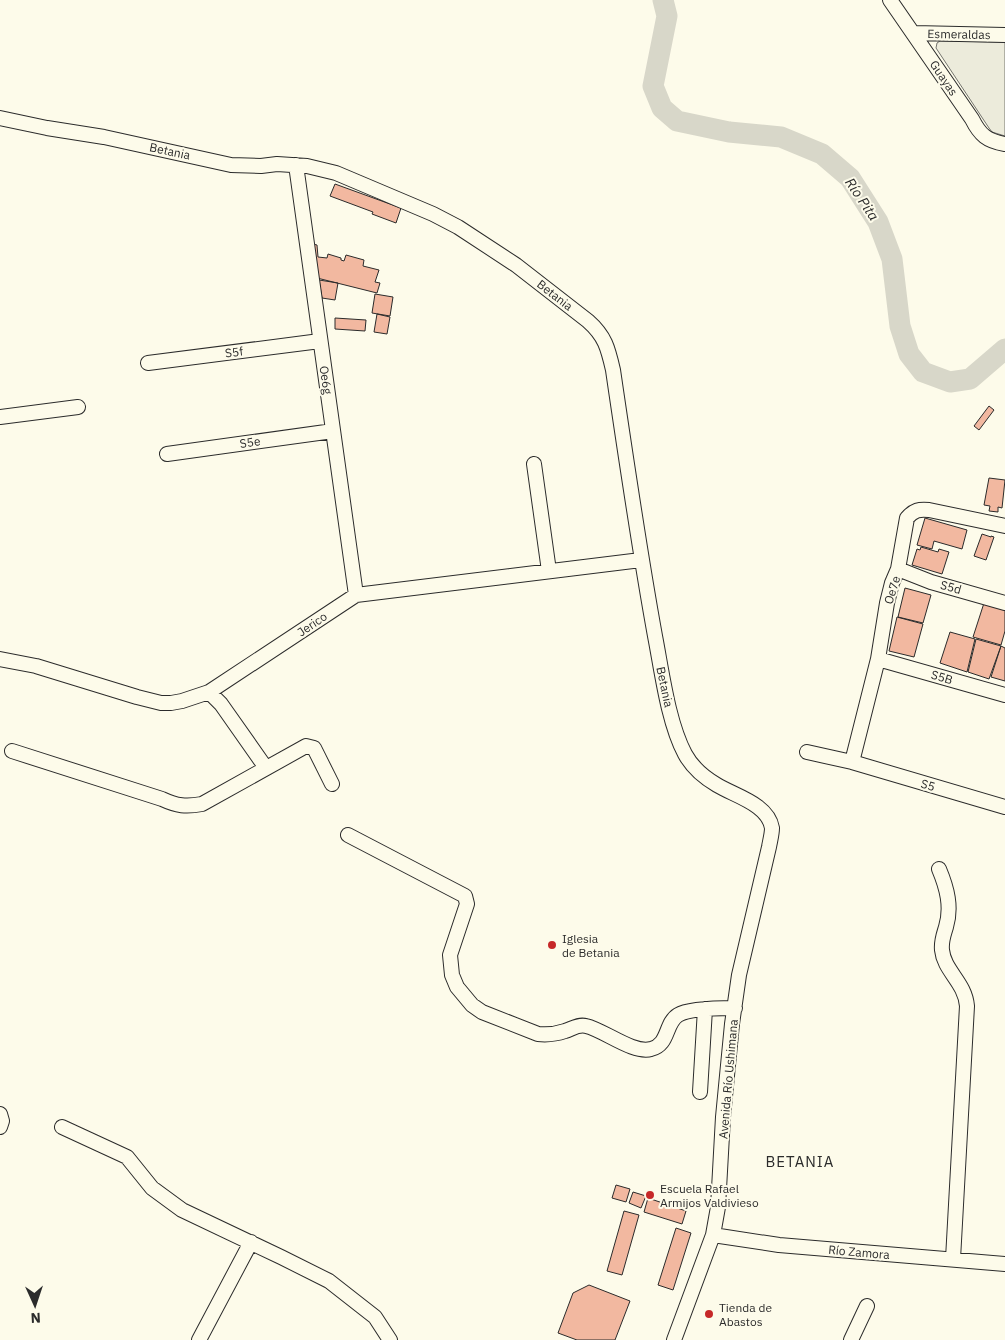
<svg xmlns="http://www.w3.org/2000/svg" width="1005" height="1340" viewBox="0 0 1005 1340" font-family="'IBM Plex Sans',sans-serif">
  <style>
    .green { fill: #ecebdb; stroke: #74746e }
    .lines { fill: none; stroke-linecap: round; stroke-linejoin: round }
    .river { stroke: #d8d7c9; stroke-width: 21 }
    .building { fill: #f2b8a0; stroke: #2b2b2b }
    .minor-casing { stroke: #2b2b2b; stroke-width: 16 }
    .minor { stroke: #fdfbea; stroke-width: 14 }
    .poi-dot { fill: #c62828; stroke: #fdfbea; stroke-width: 2 }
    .labels { text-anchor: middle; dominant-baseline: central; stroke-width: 4; stroke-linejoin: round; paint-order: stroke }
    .street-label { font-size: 12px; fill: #2b2b2b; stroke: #fdfbea }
    .poi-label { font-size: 12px; fill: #2b2b2b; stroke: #fdfbea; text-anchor: start }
    .water-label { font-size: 14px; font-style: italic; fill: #2b2b2b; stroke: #fdfbea }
    .quarter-label { font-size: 15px; letter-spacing: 1px; fill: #2b2b2b; stroke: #fdfbea }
  </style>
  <rect width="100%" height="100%" fill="#fdfbea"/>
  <!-- green -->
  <path class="green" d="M940,41L1005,42V136L992,132L989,128L936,48L937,43Z"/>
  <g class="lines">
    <!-- river -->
    <path class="river" d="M663,0L667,16L653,86L662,108L677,121L729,132L781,137L822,154L850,178L878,222L892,259L900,326L909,354L923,372L950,382L970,379L1005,349"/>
  </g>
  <!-- building -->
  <path class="building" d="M335,184L401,208L396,223L372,214L373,212L330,196Z
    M313,244L317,245L318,257L327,258L328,254L341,258V260L344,261L346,255L364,260L363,266L379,270L375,282L380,283L377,293L317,278Z
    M319,280L338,283L335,300L322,298Z
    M375,294L393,297L390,316L372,313Z
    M377,314L390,317L387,334L374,332Z
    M335,318L366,320L365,331L335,329Z
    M989,406L994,410L979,430L974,426Z
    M989,478L1005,480L1002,508L998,507V512L989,511L990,506L984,505Z
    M925,518L967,530L962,549L934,541L932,549L917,545Z
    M982,534L991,537V536L994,537L986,560L974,556Z
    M921,547L938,552L939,549L949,552L942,574L912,565L917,549L920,550Z
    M905,588L931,595L923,623L898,617Z
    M984,603L1005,609V631L1001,645L973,637Z
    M897,617L923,624L914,657L889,651Z
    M950,632L975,639L967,672L940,663Z
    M976,639L1001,646L989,679L968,672Z
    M1001,646L1005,648V681L991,677Z
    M616,1185L630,1189L626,1202L612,1198Z
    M633,1192L646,1196L641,1208L629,1203Z
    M648,1198L686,1211L682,1224L644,1212Z
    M624,1211L639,1215L622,1275L607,1271Z
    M676,1228L691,1233L673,1290L658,1285Z
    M589,1285L630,1301L615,1340H577L558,1333L573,1293Z"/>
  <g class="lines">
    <defs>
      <path id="minor" d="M890,0L972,119C980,135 987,141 1005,144
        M914,33L1005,35
        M0,118L47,128L104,137L231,165L261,166L277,164L307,166L336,173L433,214L458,227L516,265L588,321C605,336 608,348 613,370C626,459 639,548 655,636C662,672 668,722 685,754C692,767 705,778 717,785C735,796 768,804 772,828C772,834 770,841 769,847L739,975L732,1024L723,1117L718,1207L713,1235L674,1340
        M296,165L356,595
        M148,363L320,341
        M0,417L78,407
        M167,454L333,431
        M534,464L549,571
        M898,569L931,582L1005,603
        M0,659L36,666L137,697L161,703H171L182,701L209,692L356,595L641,560
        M878,659L1005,695
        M209,692L221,704L266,768
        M12,751L162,799C177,806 186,807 202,804L306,746L314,748L332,784
        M807,752L852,762L1005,807
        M852,762L878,659L887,603L892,583L898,569L907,518C914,510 919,509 929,510L1005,526
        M348,835L465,896L467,904L450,955L452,975L457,987L472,1005L482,1012L538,1034C547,1035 556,1034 565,1031C572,1029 578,1024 586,1026C604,1030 633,1054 651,1049C669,1045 665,1023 678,1015C689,1008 721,1008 735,1008
        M939,869C947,888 952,907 946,927C944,934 941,941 942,950C944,971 965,982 967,1006L953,1259
        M700,1092L705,1009
        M0,1114L2,1121L0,1127
        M62,1127L127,1157L152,1188L182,1210L281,1257L329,1281L375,1317L390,1340
        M713,1235L779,1245L1005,1264
        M199,1340L251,1242
        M851,1340L867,1306"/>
    </defs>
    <!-- minor casing -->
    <use href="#minor" class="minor-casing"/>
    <!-- minor -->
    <use href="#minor" class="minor"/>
  </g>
  <!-- markers -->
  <g class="poi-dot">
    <circle cx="552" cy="945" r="5"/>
    <circle cx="650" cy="1195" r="5"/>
    <circle cx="709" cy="1314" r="5"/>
  </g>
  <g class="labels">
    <!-- street labels -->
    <g class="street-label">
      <text transform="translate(959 34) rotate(1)">Esmeraldas</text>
      <text transform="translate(944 78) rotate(56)">Guayas</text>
      <text transform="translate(170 151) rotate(12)">Betania</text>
      <text transform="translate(555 295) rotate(38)">Betania</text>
      <text transform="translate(234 352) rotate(-7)">S5f</text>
      <text transform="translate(326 380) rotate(82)">Oe6g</text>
      <text transform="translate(250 442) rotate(-8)">S5e</text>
      <text transform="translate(951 587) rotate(16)">S5d</text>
      <text transform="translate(892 590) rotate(-73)">Oe7e</text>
      <text transform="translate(312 624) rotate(-34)">Jerico</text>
      <text transform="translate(942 677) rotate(16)">S5B</text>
      <text transform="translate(665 687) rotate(78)">Betania</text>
      <text transform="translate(928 785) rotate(16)">S5</text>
      <text transform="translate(728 1079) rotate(-85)">Avenida Río Ushimana</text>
      <text transform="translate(859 1252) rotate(5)">Río Zamora</text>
    </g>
    <!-- poi labels -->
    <g class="poi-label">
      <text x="562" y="938">Iglesia<tspan x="562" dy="14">de Betania</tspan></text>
      <text x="660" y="1188">Escuela Rafael<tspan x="660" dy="14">Armijos Valdivieso</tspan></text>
      <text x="719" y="1307">Tienda de<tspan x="719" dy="14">Abastos</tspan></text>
    </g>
    <!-- water labels -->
    <g class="water-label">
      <text transform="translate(862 199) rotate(56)">Río Pita</text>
    </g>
    <!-- quarter labels -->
    <g class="quarter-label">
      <text x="800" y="1161">BETANIA</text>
    </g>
  </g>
  <!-- north arrow -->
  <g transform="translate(35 1305) rotate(177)" stroke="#fdfbea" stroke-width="4" paint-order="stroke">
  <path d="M0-4L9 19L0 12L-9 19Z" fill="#2b2b2b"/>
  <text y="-8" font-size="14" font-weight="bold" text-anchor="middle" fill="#2b2b2b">N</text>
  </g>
</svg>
